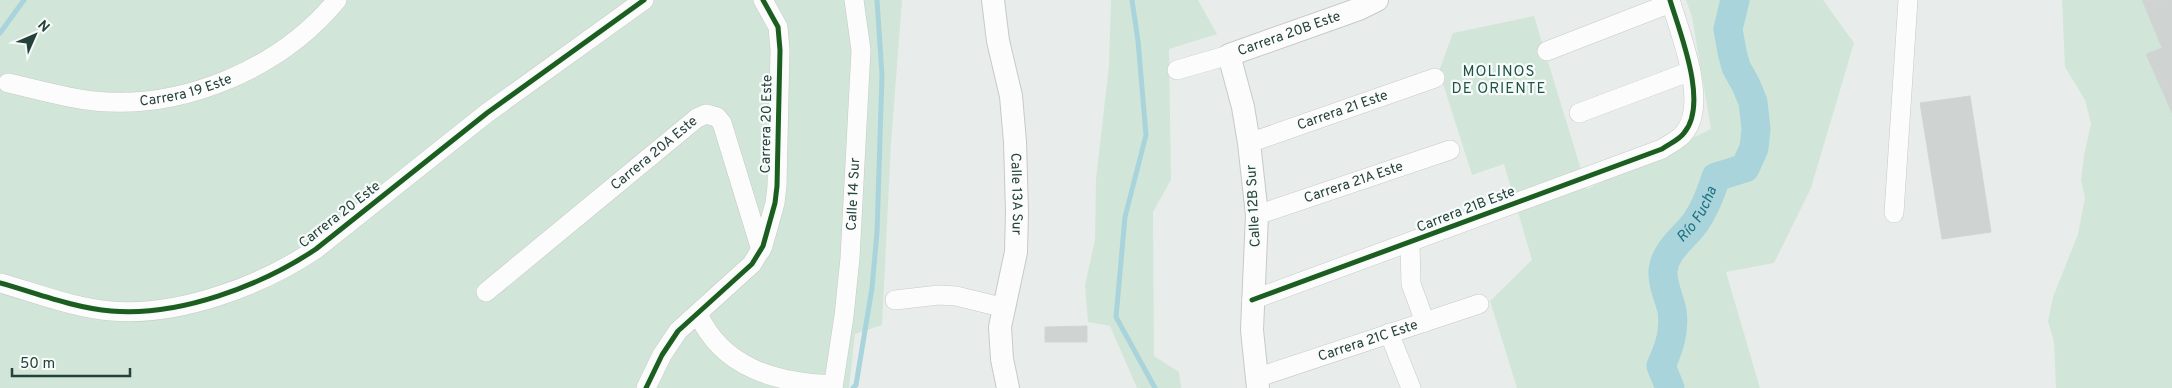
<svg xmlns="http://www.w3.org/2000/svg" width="2172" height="388" viewBox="0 0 2172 388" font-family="Overpass,sans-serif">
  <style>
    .green { fill: #d1e6d8 }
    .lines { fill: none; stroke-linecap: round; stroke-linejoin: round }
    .stream { stroke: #a9d4db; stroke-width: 5 }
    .river { stroke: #a9d4db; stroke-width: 29 }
    .building { fill: #cfd4d2; stroke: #d1d6d4 }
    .minor-casing { stroke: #c5cac8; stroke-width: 20 }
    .tertiary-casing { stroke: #c5cac8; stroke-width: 24 }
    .minor { stroke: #fcfcfc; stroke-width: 19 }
    .tertiary { stroke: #fcfcfc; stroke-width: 22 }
    .cycleway-casing { stroke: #f7fbf9; stroke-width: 8 }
    .cycleway { stroke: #1b5e20; stroke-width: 5 }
    .labels { text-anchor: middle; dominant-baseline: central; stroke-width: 4.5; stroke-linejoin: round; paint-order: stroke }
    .street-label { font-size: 14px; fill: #24423a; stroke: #f7fbf9 }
    .neighbourhood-label { font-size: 15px; letter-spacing: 1px; fill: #1f5548; stroke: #f7fbf9 }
    .water-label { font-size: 15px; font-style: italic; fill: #1c6f80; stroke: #f7fbf9 }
  </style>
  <rect width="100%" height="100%" fill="#e8edeb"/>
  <!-- green -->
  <path class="green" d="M0,0H902L891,144L882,325L855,334L849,388H0Z
    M1111,0H1198L1217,34L1169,49L1171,180L1153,212L1154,356L1179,372L1181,388H1137L1110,326L1088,322L1085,285L1095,240L1096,179L1109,65Z
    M1686,0H1823L1854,43L1811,188L1774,263L1726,272L1760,388H1517L1490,301L1532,260L1504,164L1472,175L1439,71L1453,33L1534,16L1587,189L1711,129L1692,17Z
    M2062,0H2172V388H2056L2054,342L2048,321L2053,297L2078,234L2085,198L2081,180L2084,155L2091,124L2085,100L2065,67Z"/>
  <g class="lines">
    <!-- stream -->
    <path class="stream" d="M1132,0L1138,41L1146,135L1125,217L1116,317L1155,388
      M0,33L24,0
      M853,388L856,385L872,288L877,232L882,75L877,0"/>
    <!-- river -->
    <path class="river" id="s1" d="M1670,388L1661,366C1669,348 1675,331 1672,311C1669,297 1662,284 1663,270C1666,249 1684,238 1695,223C1705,209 1711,193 1716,177L1745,168L1754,148L1756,129L1753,102L1746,85L1736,67L1732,52L1728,29L1735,0"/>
  </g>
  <!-- building -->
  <path class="building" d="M2142,0H2172V113L2146,54L2162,48Z
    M1970,96L1991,232L1942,239L1920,103Z
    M1087,326V342H1045V327Z"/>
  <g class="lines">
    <defs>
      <g id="minor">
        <path d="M1547,51L1671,3"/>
        <path d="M1177,70L1229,55"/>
        <path id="s2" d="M8,83C36,89 65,98 94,101C183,110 280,69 337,0"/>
        <path d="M1579,113L1691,71"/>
        <path id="s3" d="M1249,143L1435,78"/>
        <path d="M1894,213L1908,0"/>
        <path id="s4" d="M1257,215L1450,150"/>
        <path d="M1410,243L1411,284L1425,322"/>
        <path d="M0,283C36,293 74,308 111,311C178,317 261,286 316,249L487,113L644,0"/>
        <path id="s5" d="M486,292L697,118L706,114L717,117L722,123L761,250"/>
        <path d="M895,300L939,295L956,296L1005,308"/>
        <path d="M1252,300L1662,149C1669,144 1679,140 1684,133C1709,104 1680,33 1670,0"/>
        <path d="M698,314C723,369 778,383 833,385"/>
        <path d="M1389,333L1411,388"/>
        <path id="s6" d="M1256,378L1479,304"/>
        <path d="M646,388L662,355L678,331L752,264L763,246L775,203L777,186L780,50L778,27L763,0"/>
        <path id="s7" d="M833,388L844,316L850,258L861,50L854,0"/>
      </g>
      <g id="tertiary">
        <path id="s8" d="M993,0L998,41L1011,96L1015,142L1017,212L1016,252L1000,327L1002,359L1008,388"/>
        <path id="s9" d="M1258,388L1252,330L1257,215L1249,143L1243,107L1229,55L1359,9L1377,0"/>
      </g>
    </defs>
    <!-- minor casing -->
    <use href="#minor" class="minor-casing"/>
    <!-- tertiary casing -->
    <use href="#tertiary" class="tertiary-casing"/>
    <!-- minor -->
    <use href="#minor" class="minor"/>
    <!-- tertiary -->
    <use href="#tertiary" class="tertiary"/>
    <defs>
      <path id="cycleway" d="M0,283C36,293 74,308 111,311C178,317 261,286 316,249L487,113L644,0
        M1252,300L1662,149C1669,144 1679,140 1684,133C1709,104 1680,33 1670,0
        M646,388L662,355L678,331L752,264L763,246L775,203L777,186L780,50L778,27L763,0"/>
    </defs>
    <!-- cycleway casing -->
    <use href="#cycleway" class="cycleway-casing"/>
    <!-- cycleway -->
    <use href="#cycleway" class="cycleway"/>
  </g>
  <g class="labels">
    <!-- street labels -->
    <g class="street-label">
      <text stroke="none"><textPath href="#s9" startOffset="400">Carrera 20B Este</textPath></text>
      <text stroke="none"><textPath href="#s2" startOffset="181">Carrera 19 Este</textPath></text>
      <text stroke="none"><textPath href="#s3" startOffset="99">Carrera 21 Este</textPath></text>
      <text transform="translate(767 124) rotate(-89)">Carrera 20 Este</text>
      <text stroke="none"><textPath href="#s5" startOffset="218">Carrera 20A Este</textPath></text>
      <text stroke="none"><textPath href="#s4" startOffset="102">Carrera 21A Este</textPath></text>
      <text stroke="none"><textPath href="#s7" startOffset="195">Calle 14 Sur</textPath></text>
      <text stroke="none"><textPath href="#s8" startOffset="196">Calle 13A Sur</textPath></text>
      <text transform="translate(1254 206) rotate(-93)">Calle 12B Sur</text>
      <text transform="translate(1466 210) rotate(-21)">Carrera 21B Este</text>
      <text transform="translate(340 215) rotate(-38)">Carrera 20 Este</text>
      <text stroke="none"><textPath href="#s6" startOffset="118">Carrera 21C Este</textPath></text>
    </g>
    <!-- neighbourhood labels -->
    <g class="neighbourhood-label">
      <text x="1499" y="72">MOLINOS<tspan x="1499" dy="17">DE ORIENTE</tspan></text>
    </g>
    <!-- water labels -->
    <g class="water-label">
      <text stroke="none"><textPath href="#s1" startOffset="189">Río Fucha</textPath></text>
    </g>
  </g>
  <!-- north arrow -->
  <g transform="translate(35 35) rotate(45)" stroke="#f7fbf9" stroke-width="4" paint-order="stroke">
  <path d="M0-4L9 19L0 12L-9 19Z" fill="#24423a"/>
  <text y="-8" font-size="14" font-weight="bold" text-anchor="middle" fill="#24423a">N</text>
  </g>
  <!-- scale -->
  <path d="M12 368v8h118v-8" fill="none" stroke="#24423a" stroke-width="2.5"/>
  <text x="20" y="368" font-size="15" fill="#24423a" stroke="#f7fbf9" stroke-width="4" paint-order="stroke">50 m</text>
</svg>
